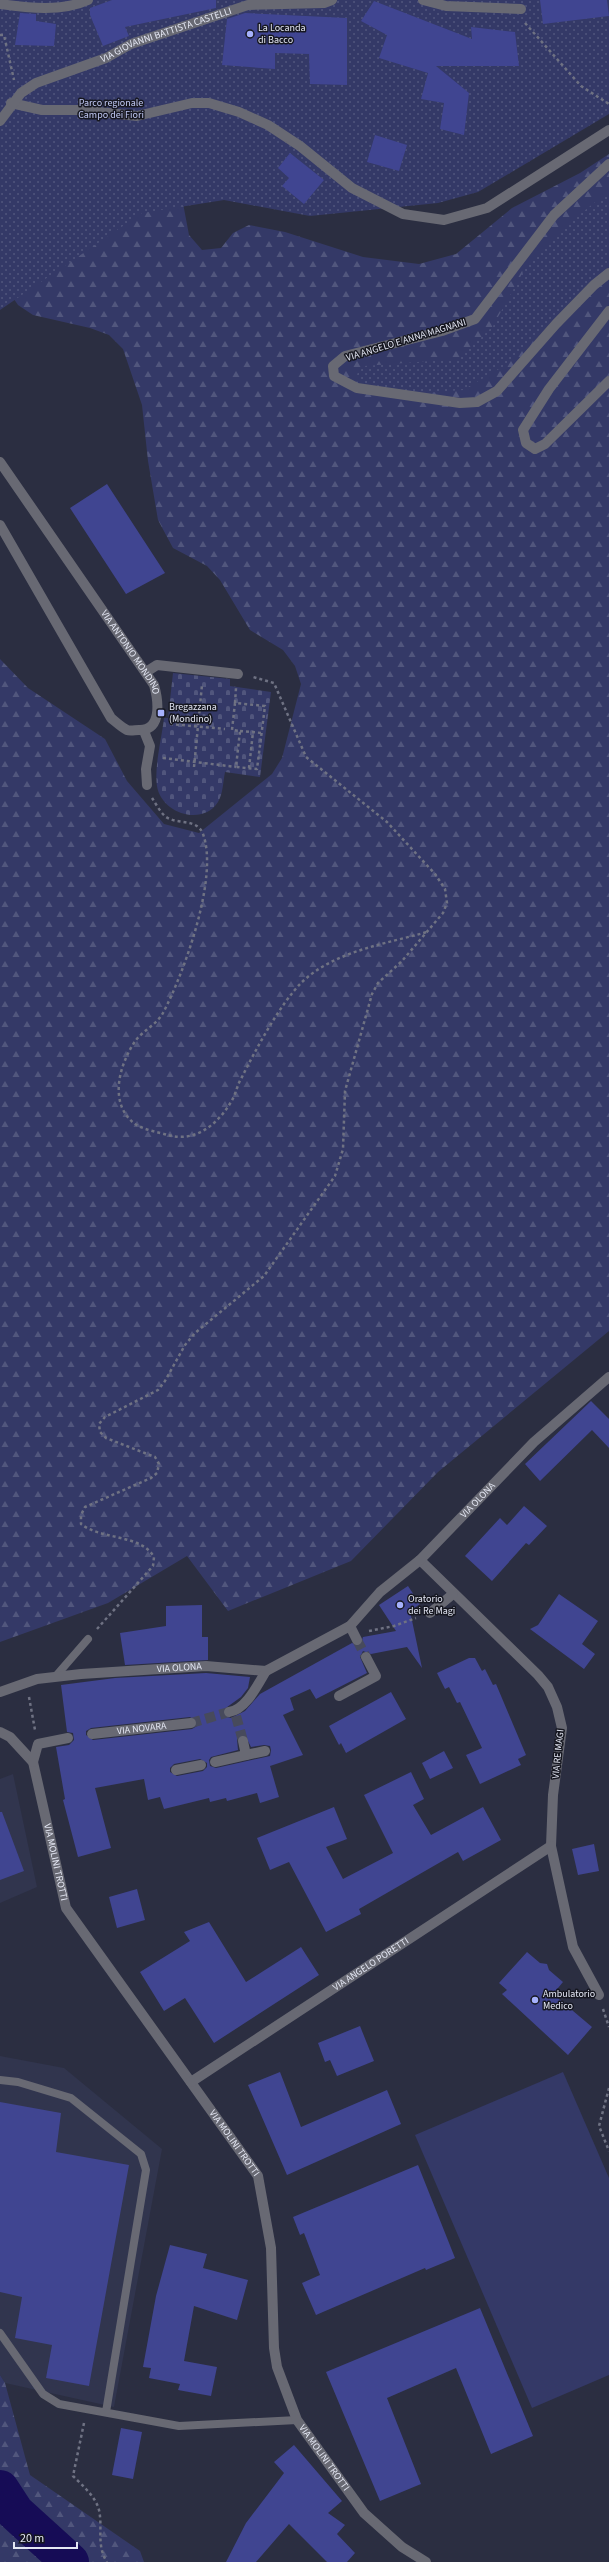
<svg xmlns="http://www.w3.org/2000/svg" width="609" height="2562" viewBox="0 0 609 2562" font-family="'Source Sans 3',sans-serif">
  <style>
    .built { fill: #31354e }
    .grass { fill: #343967 }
    .forest { fill: url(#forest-firs) }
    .cemetery { fill: url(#cemetery-stones) }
    .park { fill: url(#park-dots) }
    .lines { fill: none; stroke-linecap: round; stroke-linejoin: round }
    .river { stroke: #160c56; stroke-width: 38 }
    .building { fill: #404591; fill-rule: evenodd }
    .street-tunnel { stroke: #474a5c; stroke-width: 10; stroke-dasharray: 10 5; stroke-linecap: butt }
    .path { stroke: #6f7283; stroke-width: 2.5; stroke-dasharray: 3 3; stroke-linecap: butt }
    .lane { stroke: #686973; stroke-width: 8 }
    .street { stroke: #686973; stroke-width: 10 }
    .poi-dot { fill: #a6b1fc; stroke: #161720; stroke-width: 1.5 }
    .labels { text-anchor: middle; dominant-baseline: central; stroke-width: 3; stroke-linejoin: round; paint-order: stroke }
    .poi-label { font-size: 10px; fill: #e4e7f4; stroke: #161720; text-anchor: start }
    .street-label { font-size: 10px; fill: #e4e7f4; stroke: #161720 }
    .park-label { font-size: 10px; fill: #c1c9f4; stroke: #161720 }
  </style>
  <defs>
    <pattern id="forest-firs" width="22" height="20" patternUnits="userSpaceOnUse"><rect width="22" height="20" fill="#343967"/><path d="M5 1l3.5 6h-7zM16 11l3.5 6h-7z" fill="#51567d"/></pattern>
    <pattern id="cemetery-stones" width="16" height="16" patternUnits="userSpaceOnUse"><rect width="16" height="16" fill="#343967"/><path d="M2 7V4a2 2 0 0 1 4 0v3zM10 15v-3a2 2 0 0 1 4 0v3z" fill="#51567d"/></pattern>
    <pattern id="park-dots" width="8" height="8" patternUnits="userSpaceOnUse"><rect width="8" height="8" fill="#343967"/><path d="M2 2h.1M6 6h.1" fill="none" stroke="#51567d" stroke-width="1.8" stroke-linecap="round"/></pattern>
  </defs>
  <rect width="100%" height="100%" fill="#2b2e41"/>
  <!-- built -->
  <path class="built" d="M13,1774L37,1887L0,1903V1779Z
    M0,2056L64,2068L162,2149L114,2407L5,2383L0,2375Z"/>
  <!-- grass -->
  <path class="grass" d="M563,2072L609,2178V2375L532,2408L415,2135Z"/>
  <!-- forest -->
  <path class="forest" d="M609,154V1331L438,1472L351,1561L228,1611L187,1556L108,1603L0,1642V659L28,688L105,739L127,781L164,824L199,833L272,774L282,758L301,684L295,666L283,650L250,630L220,580L207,566L173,548L158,520L148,461L142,405L123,349L109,335L90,328L33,315L18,305L7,289L13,232L182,198L189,235L202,250L221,248L233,233L249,225L285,232L363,257L419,264L456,254L512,208L580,173Z
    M0,2375L5,2383L30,2475L140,2551L144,2562H0Z"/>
  <!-- cemetery -->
  <path class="cemetery" d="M173,673L230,679V686L271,692L260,777L225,772C223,782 223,794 218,802C202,827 161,813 157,786C154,767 162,737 164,718H168Z"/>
  <!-- park -->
  <path class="park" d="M0,0H609V114L478,192L438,203L310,216L224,200L142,213L0,310Z
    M609,191V262L506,365L463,390L426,393L369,388L360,383L357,374L364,366L458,359L493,326L529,261L559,231Z"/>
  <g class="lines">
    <!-- river -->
    <path class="river" d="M0,2489L15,2512L70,2562"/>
  </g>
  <!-- building -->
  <path class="building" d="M112,0H216V8L125,27L129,36L103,46L90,15V8Z
    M540,0H607L609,16L543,24Z
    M374,1L472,39L471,27L515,32L519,66H436L469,93L464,135L440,129L444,103L421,99L428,73L379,58L387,35L361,21Z
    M20,13L36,14V21L56,24L54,46L15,45Z
    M245,13L347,18V85L310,84L309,54L275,53V69L222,65L227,19Z
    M375,135L407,145L399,171L367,162Z
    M290,153L324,180L304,204L282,186L289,178L278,168Z
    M107,484L165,573L126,594L70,508Z
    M591,1401L609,1419V1448L592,1430L540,1481L525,1464Z
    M524,1506L547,1526L529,1545L526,1543L492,1581L465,1556L500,1518L507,1525Z
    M408,1586L420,1604L410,1611L422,1668L407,1647L371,1654L363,1651L360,1657L367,1673L316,1699L310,1689L290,1698L294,1710L283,1715L303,1755L270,1766L279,1797L260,1803L257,1793L227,1801L226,1798L210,1802L209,1798L164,1809L160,1797L148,1800L144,1779L95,1788L111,1848L78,1857L63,1800L65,1799L56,1747L69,1745L74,1740L73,1733L67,1732L61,1685L115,1678L206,1673L250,1677L248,1688L241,1697L223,1710L224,1716L231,1718L245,1711L260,1694L352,1643L360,1646L363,1637L396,1631L379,1605ZM190,1717L197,1722V1726L192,1729L93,1740L86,1735V1731L91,1728ZM245,1735L251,1747L264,1745L270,1746L271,1750L270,1756L216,1768L210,1766L209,1760L211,1757L238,1750L237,1739L241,1735ZM200,1759L207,1763V1767L203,1771L177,1776L170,1772V1768L174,1764Z
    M559,1594L598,1621L582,1644L595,1654L584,1669L530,1629L538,1625Z
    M202,1605V1637H208V1660L125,1665L120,1633L166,1626V1606Z
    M469,1658H475L482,1671L485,1669L493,1685L496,1684L526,1755L518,1759L521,1765L480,1784L466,1755L482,1748L460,1702L457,1703L449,1687L445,1689L437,1673Z
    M391,1692L406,1719L346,1753L341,1743L339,1745L329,1726Z
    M444,1751L453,1768L430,1779L422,1763Z
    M411,1772L424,1799L413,1805L431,1835L483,1807L501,1840L463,1861L458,1852L359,1909L361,1914L326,1932L289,1862L270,1870L257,1838L334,1807L347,1839L326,1847L343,1879L393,1853L364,1795Z
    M0,1812H2L24,1871L0,1880Z
    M594,1844L599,1871L578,1875L572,1849Z
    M137,1889L145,1920L117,1928L109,1897Z
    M209,1922L246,1982L301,1947L319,1975L214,2043L185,1998L164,2011L140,1972L190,1941L184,1932Z
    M527,1952L540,1963L547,1964L549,1970L563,1982L553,1994L592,2027L568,2055L502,1994L507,1990L499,1983Z
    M360,2026L374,2061L337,2076L330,2060L325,2062L318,2043Z
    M280,2072L301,2127L387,2090L401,2124L287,2175L248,2085Z
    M0,2102L61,2113L56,2152L129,2165L89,2386L46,2378L52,2345L15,2338L22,2297L0,2292Z
    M418,2165L455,2258L426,2270L425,2268L316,2315L302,2283L320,2275L304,2233L300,2235L293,2217Z
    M170,2245L207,2254L203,2268L248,2280L237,2320L194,2306L184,2361L217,2367L211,2396L178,2390L180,2384L149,2378L151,2368L143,2367L156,2296Z
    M480,2308L533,2436L491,2454L456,2368L387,2398L421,2484L380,2501L326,2372Z
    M121,2428L142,2432L133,2479L112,2475Z
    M294,2445L342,2501L328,2513L345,2525L337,2534L355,2553L347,2562H327L289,2524L256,2562H226L246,2523L284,2473L274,2462Z"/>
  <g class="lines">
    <!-- street-tunnel -->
    <path class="street-tunnel" d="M357,1640L366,1657
      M236,1716L243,1741
      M191,1723L229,1712"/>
    <!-- path -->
    <path class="path" d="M525,23L581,86L609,104
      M0,35H4L14,80
      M235,703L232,730L240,731L236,767L257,769L265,706L235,703L236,688
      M170,724L225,729
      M240,731L262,733
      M163,758L236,767
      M194,767L202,685
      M249,768L253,732
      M152,798C156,804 160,812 166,817C178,825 197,818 203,834C219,877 184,973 163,1013C157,1024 144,1030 136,1040C119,1064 108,1104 135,1124C144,1130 158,1132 168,1135C195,1143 218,1124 231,1102C236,1094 237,1085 242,1077C256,1049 280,1004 302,982C335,951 385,944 427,932
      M97,1629L153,1566L154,1557C141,1534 101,1540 81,1524V1515L85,1507L151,1478L157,1473L159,1464L155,1457L106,1438L100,1432L99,1424L105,1417L158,1390L165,1381L185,1345L195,1333L264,1276L335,1176L343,1149L345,1091L372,994L378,983L402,961L443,913L447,903L445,889L435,874L387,822L306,757L274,683L253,677
      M369,1631L394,1626L416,1618
      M29,1697L35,1730
      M603,2009L609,2027
      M609,2088L599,2126L609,2151
      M84,2423L73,2476C82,2485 96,2497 99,2510C103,2528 96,2545 107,2562"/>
    <!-- lane -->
    <path class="lane" d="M55,1677L88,1639
      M0,2080L18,2082L71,2098L141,2154L146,2170L106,2412
      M0,2333L43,2394L59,2404L179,2426L297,2420"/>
    <!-- street -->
    <g class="street">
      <path d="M423,0L446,6L521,9"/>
      <path d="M0,4C28,8 62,12 88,0"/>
      <path d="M11,103L42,110H80L137,116L192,103H209L239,112L268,125L300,146L352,188L403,214L444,220L487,208L609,130"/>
      <path id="s1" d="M0,121L21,93L36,83L106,58L131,44L248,5L324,3L332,0"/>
      <path d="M609,164L554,215L475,319L442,331L345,356L333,366L334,376L357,388L460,403L477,402L497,391L556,324L594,285L609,273"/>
      <path d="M609,311L549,389L523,430L526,443L535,449L545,444L609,381"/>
      <path id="s2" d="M0,462L154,685C158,699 163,731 139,730C135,730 130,731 127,730C121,727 116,722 111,718L0,525"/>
      <path d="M146,672L157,665L238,674"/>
      <path d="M144,731L150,746L146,769L147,785"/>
      <path d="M420,1560L538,1675L548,1687L557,1707L562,1728L553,1795L551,1846L573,1947L599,1995"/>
      <path d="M430,1613L453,1594"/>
      <path d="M350,1626L357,1640"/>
      <path id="s3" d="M0,1692L37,1679L81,1674L206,1666L266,1671L350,1626L380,1592L420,1560L534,1442L609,1377"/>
      <path d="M339,1696L376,1676L366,1657"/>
      <path d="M229,1712C246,1710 258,1684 266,1671"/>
      <path id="s4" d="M0,1732L10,1737L33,1762L66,1908L258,2176L271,2248L274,2348L277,2367L297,2420L364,2513L402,2547L426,2562"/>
      <path id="s5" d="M92,1734L191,1723"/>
      <path d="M246,1755L265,1751"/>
      <path d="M33,1762L38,1744L68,1738"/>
      <path d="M215,1762L246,1755L243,1741"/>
      <path d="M176,1770L201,1765"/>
      <path id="s6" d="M191,2082L551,1846"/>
    </g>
  </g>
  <!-- markers -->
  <g class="poi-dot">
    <circle cx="250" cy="34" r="4"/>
    <rect x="157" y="709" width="8" height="8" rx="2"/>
    <circle cx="400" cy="1605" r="4"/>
    <circle cx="535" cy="2000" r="4"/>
  </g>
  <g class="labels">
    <!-- poi labels -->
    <g class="poi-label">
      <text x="258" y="28">La Locanda<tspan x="258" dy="12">di Bacco</tspan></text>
      <text x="169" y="707">Bregazzana<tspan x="169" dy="12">(Mondino)</tspan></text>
      <text x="408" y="1599">Oratorio<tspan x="408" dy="12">dei Re Magi</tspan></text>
      <text x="543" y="1994">Ambulatorio<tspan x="543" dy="12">Medico</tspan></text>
    </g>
    <!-- street labels -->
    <g class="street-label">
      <text stroke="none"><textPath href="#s1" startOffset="192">VIA GIOVANNI BATTISTA CASTELLI</textPath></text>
      <text transform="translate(406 340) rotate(-17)">VIA ANGELO E ANNA MAGNANI</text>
      <text stroke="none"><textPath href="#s2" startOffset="231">VIA ANTONIO MONDINO</textPath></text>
      <text stroke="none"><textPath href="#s3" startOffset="544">VIA OLONA</textPath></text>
      <text stroke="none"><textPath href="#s3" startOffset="182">VIA OLONA</textPath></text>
      <text stroke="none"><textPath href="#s5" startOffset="50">VIA NOVARA</textPath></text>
      <text transform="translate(558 1754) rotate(-84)">VIA RE MAGI</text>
      <text stroke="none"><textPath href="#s4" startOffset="148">VIA MOLINI TROTTI</textPath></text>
      <text stroke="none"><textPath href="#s6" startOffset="215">VIA ANGELO PORETTI</textPath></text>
      <text stroke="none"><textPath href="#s4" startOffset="484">VIA MOLINI TROTTI</textPath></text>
      <text stroke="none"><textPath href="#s4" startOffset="820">VIA MOLINI TROTTI</textPath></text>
    </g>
    <!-- park labels -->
    <g class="park-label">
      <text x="111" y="103">Parco regionale<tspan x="111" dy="12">Campo dei Fiori</tspan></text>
    </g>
  </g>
  <!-- scale -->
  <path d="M14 2542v6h63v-6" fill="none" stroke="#e4e7f4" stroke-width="2"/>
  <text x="20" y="2542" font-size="12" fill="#e4e7f4" stroke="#161720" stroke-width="3" paint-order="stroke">20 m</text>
</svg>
